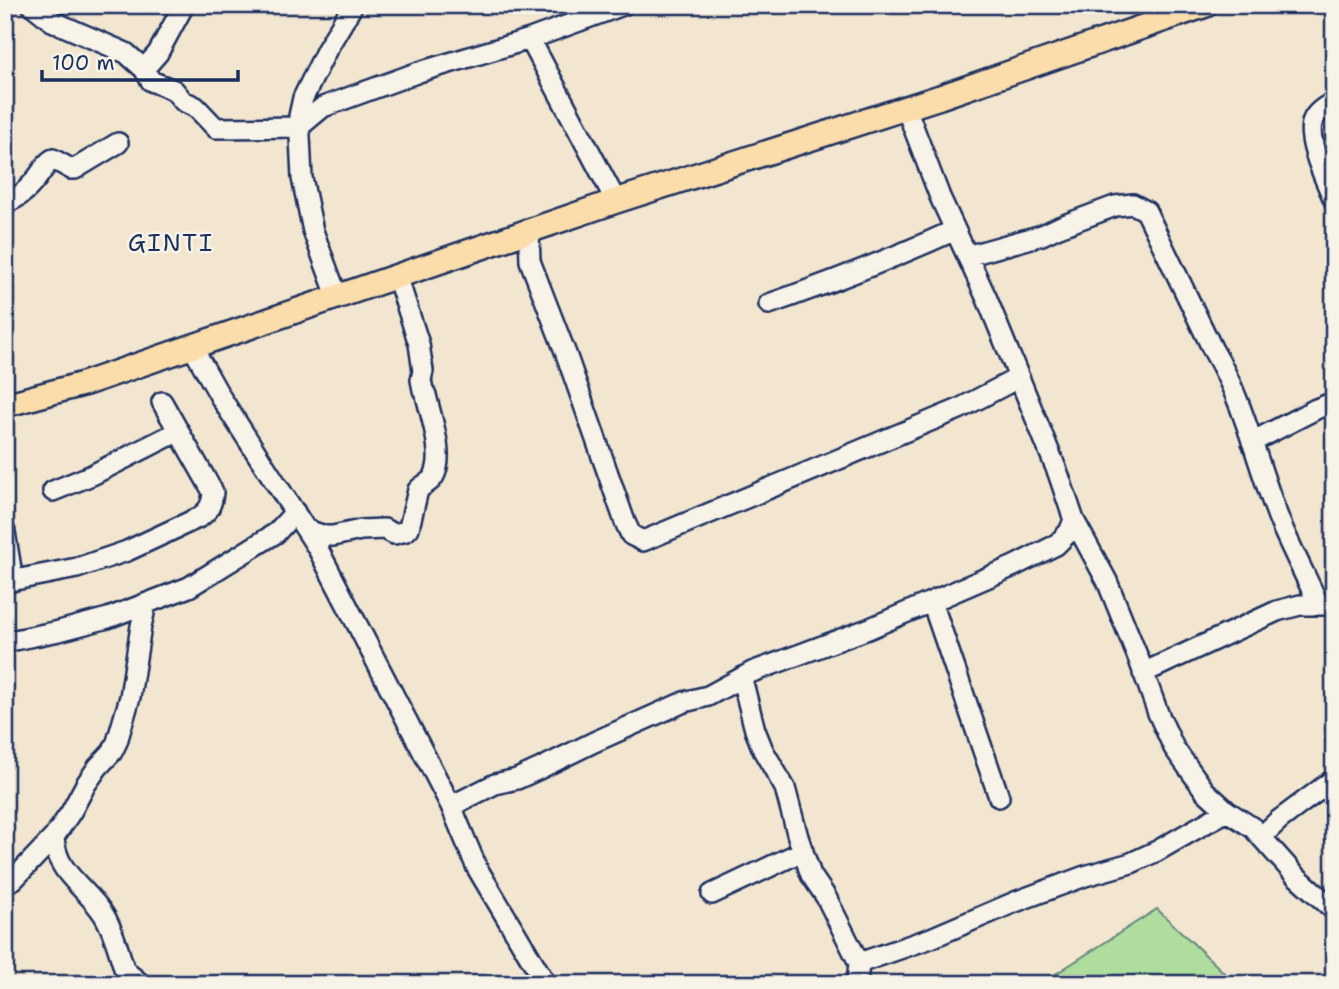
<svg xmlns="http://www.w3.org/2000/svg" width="1339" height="989" viewBox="0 0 1339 989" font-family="'Shantell Sans',sans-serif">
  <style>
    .green { fill: #aedd9d; stroke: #64867e; stroke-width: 2 }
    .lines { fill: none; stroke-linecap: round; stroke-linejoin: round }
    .minor-casing { stroke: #1b2f5e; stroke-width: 24 }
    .major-casing { stroke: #1b2f5e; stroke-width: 28 }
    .minor { stroke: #f7f3e8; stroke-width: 19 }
    .major { stroke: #fbddab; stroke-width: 23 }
    .labels { text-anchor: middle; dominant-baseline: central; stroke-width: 5; stroke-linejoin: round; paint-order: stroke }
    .quarter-label { font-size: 24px; letter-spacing: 2px; fill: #1b2f5e; stroke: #f7f3e8 }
  </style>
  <rect width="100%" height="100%" fill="#f2e6d1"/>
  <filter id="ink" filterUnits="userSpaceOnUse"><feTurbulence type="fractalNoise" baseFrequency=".0143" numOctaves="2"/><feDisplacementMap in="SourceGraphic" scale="14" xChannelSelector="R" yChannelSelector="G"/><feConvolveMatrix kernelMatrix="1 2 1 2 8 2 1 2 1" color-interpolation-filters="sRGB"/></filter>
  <g filter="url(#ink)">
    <!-- green -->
    <path class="green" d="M1157,909L1236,984H1040Z"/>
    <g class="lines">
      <defs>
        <path id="minor" d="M32,5L52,21L126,53L144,69L151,81L174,90L183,101L196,107L216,128L299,127L323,107L419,72L530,39L623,5
          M530,39L616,201
          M144,69L158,53L184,5
          M1334,102C1326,106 1316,112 1313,120C1305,139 1326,181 1334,200
          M906,108L940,197L987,299L1058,473L1074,520L1107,581L1139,660L1158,713L1174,748L1205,791L1227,811L1253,828L1295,875L1334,910
          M5,197L12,200C23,195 35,182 42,171C46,166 47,162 53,159L71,169H75L118,143
          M529,232L530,261L566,354L625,522L631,535L643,541L959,409L1018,378
          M967,256L1042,235L1059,227L1115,206L1133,204L1146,211L1213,350C1245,403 1257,465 1280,522C1292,550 1306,577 1319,605
          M337,296L313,231L302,178L299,116L303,98L327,49L353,5
          M769,304C832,282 894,258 955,230
          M193,348L221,398L317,547L451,806L477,868L546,984
          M1252,442L1316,409L1334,402
          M53,491L92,475L179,431
          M307,530L325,536H333L361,530L384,529L394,534L406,531L409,528L418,490C423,484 431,483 434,476C445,456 431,417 426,395L423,390L421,380L423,371L419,344L397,276
          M5,532L13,581
          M5,582L77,568L127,551L200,517C209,510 212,505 213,492L162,402
          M932,602L999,797
          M5,642L59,631L108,618L189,587L276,533L295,512
          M1143,673L1277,611L1300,605H1330L1334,604
          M742,679L755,730L763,750L785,788L798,837L811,875L826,897L859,963L857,984
          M451,806L495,784L517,779L539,769L594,742L684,702L708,696L752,672L868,629L1014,566L1056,545L1069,532L1074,520
          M54,837C56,875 86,886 104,915C114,931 118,950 124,968L129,974L141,984
          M1261,837L1279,820L1334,779
          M5,883L14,879L54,837L71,812L86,784L98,767L112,752L117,742L130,697L141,626L146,605
          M712,894L803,851
          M859,963L931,938L1015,902L1085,876L1131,863L1157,851L1227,811"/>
        <path id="major" d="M5,405L83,384L616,201L940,97L1206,5"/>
      </defs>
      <!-- minor casing -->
      <use href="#minor" class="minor-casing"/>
      <!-- major casing -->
      <use href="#major" class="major-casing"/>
      <!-- minor -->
      <use href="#minor" class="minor"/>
      <!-- major -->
      <use href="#major" class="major"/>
    </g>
  </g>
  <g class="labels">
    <!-- quarter labels -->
    <g class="quarter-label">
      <text x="171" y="243">GINTI</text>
    </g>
  </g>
  <!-- margin -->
  <rect width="1339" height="989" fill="none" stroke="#f7f3e8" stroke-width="28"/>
  <rect x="14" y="14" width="1311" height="961" fill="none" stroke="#1b2f5e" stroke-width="2.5" filter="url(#ink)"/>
  <!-- scale -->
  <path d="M42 70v10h196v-10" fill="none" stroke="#1b2f5e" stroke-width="3.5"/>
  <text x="52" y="70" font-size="21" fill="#1b2f5e" stroke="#f7f3e8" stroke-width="5" paint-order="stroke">100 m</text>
</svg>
